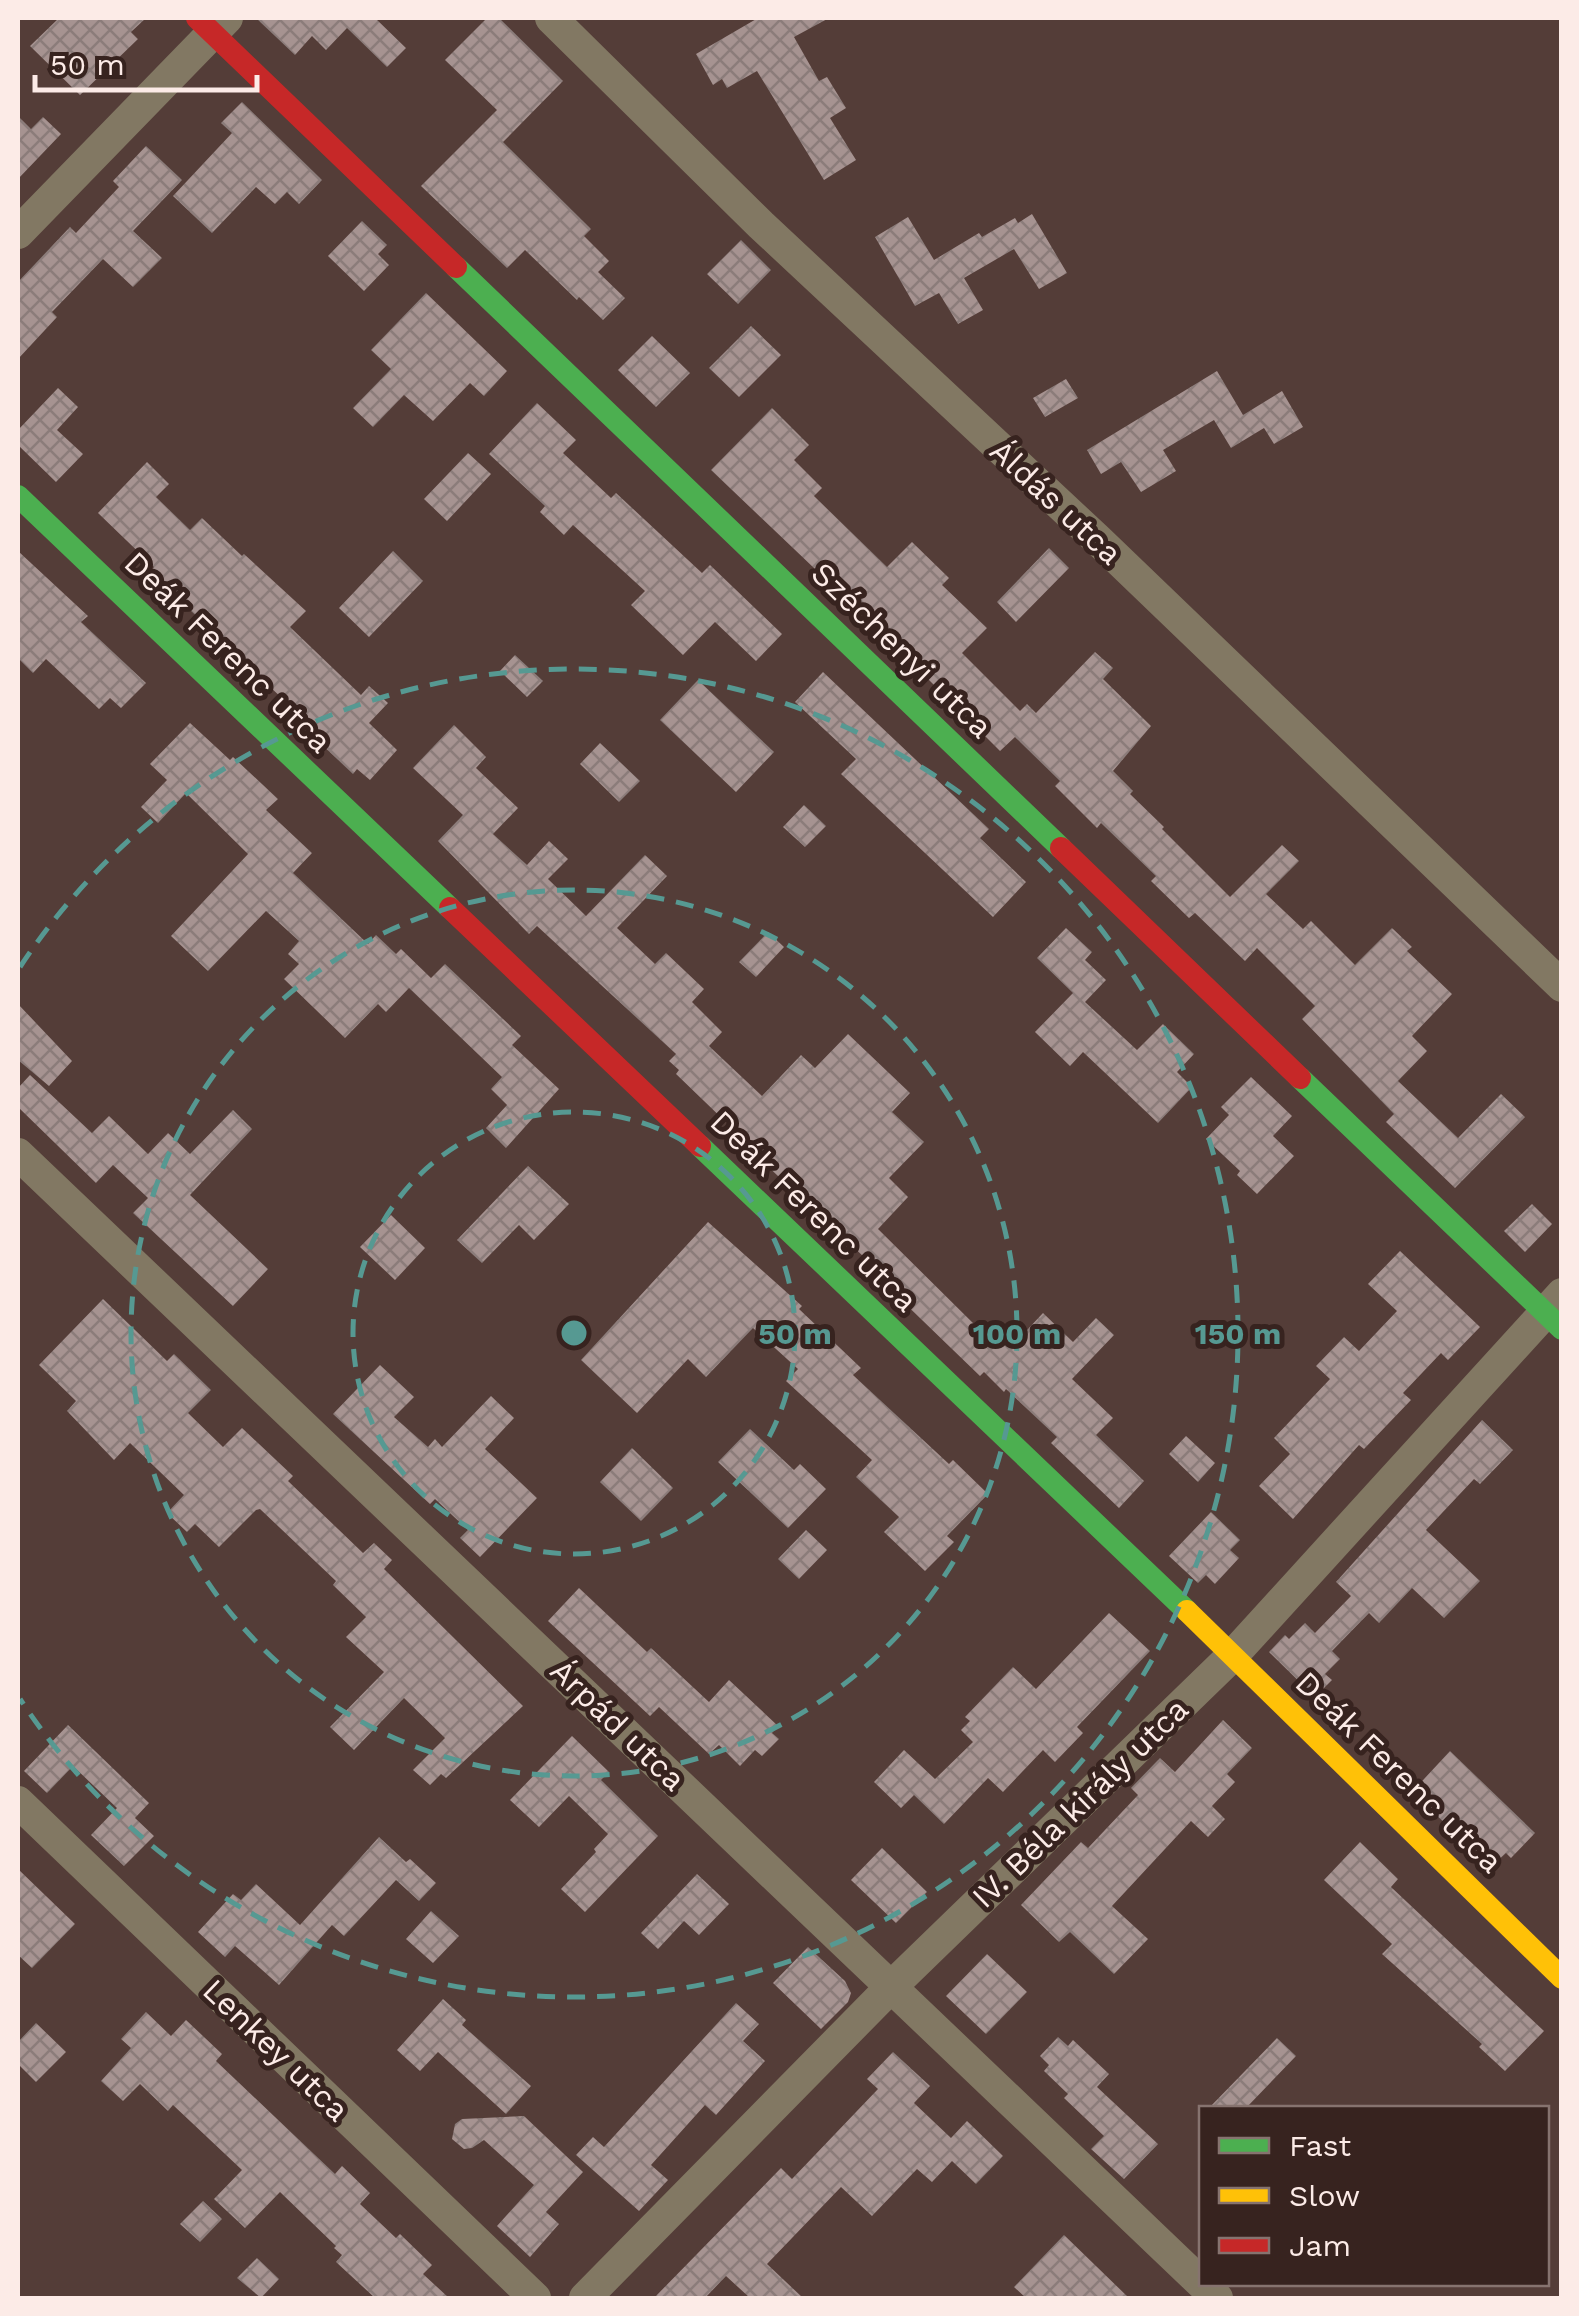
<svg xmlns="http://www.w3.org/2000/svg" width="1579" height="2316" viewBox="0 0 1579 2316" font-family="'Work Sans',sans-serif">
  <style>
    .building { fill: url(#building-cross-hatch) }
    .lines { fill: none; stroke-linecap: round; stroke-linejoin: round }
    .street { stroke: #827863; stroke-width: 32 }
    .fast { stroke: #4caf50; stroke-width: 22 }
    .slow { stroke: #ffc107; stroke-width: 22 }
    .jam { stroke: #c62828; stroke-width: 22 }
    .ring { fill: none; stroke: #569992; stroke-width: 5; stroke-dasharray: 18 12 }
    .labels { text-anchor: middle; dominant-baseline: central; stroke-width: 10; stroke-linejoin: round; paint-order: stroke }
    .street-label { font-size: 32px; fill: #fcebe7; stroke: #37231f }
    .centre { fill: #569992; stroke: #37231f; stroke-width: 5 }
    .ring-label { font-size: 30px; text-anchor: middle; font-weight: bold; fill: #569992; stroke: #37231f; stroke-width: 10; stroke-linejoin: round; paint-order: stroke }
  </style>
  <defs>
    <pattern id="building-cross-hatch" width="8" height="8" patternUnits="userSpaceOnUse" patternTransform="scale(2.5)"><rect width="8" height="8" fill="#a69391"/><path d="M0 0l8 8M0 8l8-8" fill="none" stroke="#8b7c7a"/></pattern>
  </defs>
  <rect width="100%" height="100%" fill="#543d38"/>
  <!-- building -->
  <path class="building" d="M59,18H146L131,32L138,39L80,95L30,46Z
    M256,18H375L406,48L387,67L347,28L326,50L312,36L295,55Z
    M487,18H499L563,81L503,142L591,229L584,236L609,261L598,272L625,298L603,320L579,297L577,300L525,250L507,268L421,186L497,110L445,60Z
    M758,18H829L794,37L819,81L827,77L846,108L830,118L856,160L824,180L757,71L727,88L722,79L713,85L696,54Z
    M242,102L322,180L299,204L287,192L275,204L256,187L212,233L173,196L232,133L221,123Z
    M18,116L31,129L43,117L61,134L18,179Z
    M146,146L182,180L133,231L162,258L133,287L103,259L52,312L57,317L18,359V282L70,227L76,233L119,187L113,181Z
    M1032,214L1067,273L1039,289L1014,249L964,278L983,310L958,324L939,293L915,306L875,237L908,217L934,260L979,233L982,237L1015,218L1018,223Z
    M362,221L387,245L378,254L389,265L364,291L328,256Z
    M741,240L771,270L738,304L707,274Z
    M426,293L507,371L484,396L470,383L433,421L404,395L373,427L353,408L391,369L371,350Z
    M751,326L781,355L739,397L709,368Z
    M652,336L690,373L656,407L618,370Z
    M1217,371L1243,415L1282,391L1303,427L1274,444L1264,428L1231,448L1214,420L1163,450L1176,471L1141,492L1121,462L1101,474L1087,450Z
    M1066,379L1078,398L1045,417L1033,398Z
    M58,388L78,407L57,430L83,454L56,482L18,445V430Z
    M537,403L576,440L563,453L611,498L616,493L702,573L710,565L782,634L756,661L715,622L683,655L631,605L645,591L573,525L564,535L540,512L545,506L489,454Z
    M772,408L809,445L794,460L822,488L814,496L887,567L912,542L949,578L942,585L987,628L962,653L1020,711L1027,704L1036,713L1095,652L1113,668L1103,679L1151,726L1113,771L1133,791L1130,794L1164,827L1162,829L1230,897L1282,845L1299,861L1266,894L1303,929L1311,921L1355,965L1392,928L1412,947L1407,951L1452,994L1412,1036L1427,1051L1398,1081L1458,1138L1501,1094L1525,1117L1455,1188L1386,1122L1394,1114L1302,1019L1315,1006L1257,948L1245,961L1195,913L1189,918L1151,881L1156,876L1101,823L1097,828L1055,786L1060,781L1015,737L1000,751L878,629L711,470Z
    M468,453L491,474L447,521L424,499Z
    M147,462L169,484L156,497L190,530L202,518L242,556L244,554L306,611L290,627L361,695L369,686L388,703L369,723L397,750L370,780L357,769L353,774L317,740L322,736L251,669L245,674L225,654L231,648L149,572L154,567L98,513Z
    M1049,548L1069,568L1016,622L997,602Z
    M18,551L88,616L81,622L146,683L121,708L110,698L99,709L46,659L33,673L18,658Z
    M393,551L423,581L369,637L339,608Z
    M515,655L543,681L527,697L500,671Z
    M823,672L989,829L980,838L1026,882L993,917L841,774L856,759L795,702Z
    M698,680L774,752L736,792L660,720Z
    M190,723L230,760L233,757L278,799L266,810L312,853L293,873L368,944L376,935L396,954L401,949L431,978L445,964L521,1036L512,1045L559,1089L506,1148L486,1128L507,1105L491,1089L502,1077L409,988L386,1012L378,1004L345,1038L284,979L299,964L288,954L299,941L266,911L208,971L171,936L248,854L186,793L158,823L141,807L167,780L150,764Z
    M454,725L486,757L476,768L518,808L493,834L527,865L549,841L568,859L548,879L586,916L645,855L667,876L617,928L655,964L666,953L704,989L692,1002L722,1032L709,1046L762,1096L801,1055L815,1068L848,1034L910,1093L892,1112L924,1142L889,1178L908,1197L878,1229L979,1329L984,1324L1010,1348L1043,1313L1073,1342L1096,1318L1114,1335L1072,1379L1113,1418L1096,1435L1144,1481L1119,1508L1051,1443L1057,1437L1006,1389L1004,1392L984,1372L980,1376L894,1293L898,1289L729,1130L731,1127L676,1074L679,1070L669,1061L676,1054L537,926L529,934L438,841L463,815L413,768Z
    M600,743L640,781L619,802L580,764Z
    M804,805L826,826L805,847L783,827Z
    M1066,928L1092,952L1085,960L1106,980L1085,1002L1137,1050L1163,1024L1194,1054L1177,1072L1192,1087L1158,1123L1083,1052L1070,1066L1035,1032L1073,993L1037,958Z
    M768,932L784,947L756,977L739,962Z
    M18,1004L72,1061L49,1086L18,1060Z
    M30,1075L92,1133L109,1116L148,1154L168,1133L190,1154L233,1110L252,1129L190,1195L268,1269L233,1306L133,1213L148,1198L113,1165L96,1183L18,1107V1088Z
    M1251,1077L1292,1116L1273,1136L1294,1156L1257,1194L1237,1175L1240,1171L1206,1139L1229,1115L1221,1107Z
    M528,1166L569,1204L534,1240L519,1225L482,1263L457,1240Z
    M1532,1204L1552,1224L1525,1252L1504,1231Z
    M391,1215L425,1248L395,1280L360,1247Z
    M708,1222L802,1306L799,1309L861,1368L853,1375L949,1464L953,1460L988,1494L947,1536L954,1542L925,1571L884,1532L899,1517L856,1477L872,1460L786,1381L798,1369L753,1328L706,1377L688,1359L637,1413L581,1360Z
    M1400,1251L1480,1327L1448,1360L1441,1353L1403,1393L1411,1400L1364,1449L1359,1445L1293,1519L1259,1486L1290,1454L1274,1438L1330,1379L1316,1366L1344,1337L1359,1351L1397,1311L1368,1284Z
    M103,1299L167,1361L174,1354L211,1390L188,1413L223,1447L242,1428L293,1476L288,1481L363,1553L374,1543L392,1560L384,1569L523,1706L446,1778L441,1774L430,1785L413,1770L445,1738L404,1698L354,1750L330,1727L384,1672L346,1637L366,1617L333,1585L336,1581L260,1509L256,1510L219,1547L195,1524L187,1532L167,1513L184,1495L130,1443L114,1460L67,1411L76,1401L39,1365Z
    M380,1365L414,1397L394,1417L428,1447L435,1439L442,1447L491,1396L514,1418L485,1449L537,1498L480,1557L460,1538L468,1530L435,1499L430,1504L333,1414Z
    M1482,1420L1513,1450L1480,1484L1474,1479L1426,1530L1480,1581L1444,1618L1412,1588L1379,1623L1369,1613L1332,1651L1340,1659L1325,1674L1332,1680L1315,1697L1269,1652L1285,1635L1289,1639L1305,1623L1315,1633L1351,1596L1336,1582Z
    M750,1429L794,1470L800,1464L826,1489L788,1528L718,1462Z
    M1186,1436L1215,1463L1198,1482L1169,1454Z
    M632,1448L673,1488L641,1521L600,1482Z
    M1211,1512L1240,1540L1230,1550L1239,1558L1215,1584L1206,1575L1198,1583L1169,1556Z
    M806,1530L827,1550L799,1579L778,1559Z
    M579,1588L647,1652L651,1648L709,1702L729,1680L778,1726L772,1733L779,1739L762,1756L755,1750L740,1766L719,1745L709,1754L659,1707L650,1716L548,1621Z
    M1109,1613L1150,1651L1077,1727L1083,1733L1055,1762L1043,1750L1003,1792L988,1778L944,1824L914,1795L901,1808L874,1782L904,1750L935,1779L973,1742L961,1730L970,1721L965,1717L1013,1667L1036,1689Z
    M1223,1720L1252,1748L1227,1774L1235,1782L1212,1806L1225,1819L1208,1837L1191,1821L1112,1906L1148,1939L1114,1974L1070,1932L1059,1942L1021,1905L1081,1842L1088,1848L1138,1795L1131,1788L1160,1758L1175,1772Z
    M68,1725L149,1803L135,1818L154,1836L124,1866L91,1835L117,1808L73,1766L47,1793L24,1771Z
    M572,1736L609,1772L601,1780L658,1836L585,1912L561,1889L596,1852L594,1849L608,1834L569,1796L539,1827L510,1800Z
    M1450,1751L1535,1833L1511,1858L1506,1853L1491,1867L1412,1792Z
    M379,1837L406,1862L410,1859L436,1883L419,1901L396,1880L344,1936L332,1925L279,1985L235,1946L225,1957L198,1932L233,1894L241,1900L256,1884L300,1925Z
    M1360,1842L1398,1879L1391,1887L1544,2031L1505,2071L1479,2047L1482,2044L1382,1954L1392,1944L1324,1880Z
    M882,1848L927,1892L896,1923L851,1880Z
    M18,1869L75,1924L32,1968L18,1955Z
    M697,1874L729,1904L699,1935L684,1921L658,1949L641,1933Z
    M431,1911L459,1936L433,1963L406,1939Z
    M808,1947L845,1981L851,1993L848,2002L821,2029L773,1983Z
    M987,1954L1027,1992L986,2034L946,1996Z
    M443,1999L466,2020L462,2025L531,2086L506,2114L438,2052L420,2071L397,2050Z
    M736,2003L759,2024L743,2041L765,2061L716,2115L705,2105L651,2165L668,2180L639,2211L576,2155L593,2137L604,2147Z
    M146,2012L171,2036L186,2020L222,2054L216,2061L335,2174L342,2166L370,2193L360,2204L396,2238L400,2234L432,2265L423,2274L449,2298H375L336,2262L342,2255L334,2248L336,2246L280,2192L245,2228L214,2199L242,2170L173,2105L168,2111L140,2084L123,2101L101,2081L131,2048L121,2039Z
    M36,2023L66,2052L36,2082L18,2064V2042Z
    M1058,2037L1068,2046L1073,2040L1109,2074L1097,2087L1158,2144L1124,2179L1091,2149L1104,2136L1064,2098L1068,2094L1044,2071L1049,2065L1040,2056Z
    M1277,2038L1296,2056L1246,2108H1209Z
    M893,2052L930,2086L914,2103L951,2138L967,2121L1003,2156L976,2184L952,2161L932,2182L917,2169L872,2216L841,2187L767,2264L803,2298H750L726,2276L705,2298H654L781,2168L792,2179L878,2089L867,2079Z
    M524,2116L583,2172L546,2212L559,2224L530,2257L497,2226L534,2185L484,2140L472,2148L464,2149L452,2139L455,2124L462,2119Z
    M203,2201L222,2219L200,2242L180,2224Z
    M1064,2235L1129,2298H1026L1014,2287Z
    M257,2258L279,2279L261,2298L237,2278Z"/>
  <g class="lines">
    <!-- street -->
    <path class="street" d="M551,18L761,225L1098,540L1562,986
      M18,233L227,18
      M18,1154L1217,2298
      M18,1802L535,2298
      M585,2298L892,1986L1233,1655L1562,1294"/>
    <!-- fast -->
    <path class="fast" d="M456,267L1061,848
      M18,496L450,908
      M1300,1078L1562,1329
      M700,1146L1187,1611"/>
    <!-- slow -->
    <path class="slow" d="M1187,1611L1562,1978"/>
    <!-- jam -->
    <path class="jam" d="M197,18L456,267
      M1061,848L1300,1078
      M450,908L700,1146"/>
  </g>
  <!-- distance rings -->
  <g class="ring">
    <circle cx="574" cy="1333" r="221"/>
    <circle cx="574" cy="1333" r="443"/>
    <path d="M20 967A664 664 0 1 1 20 1699"/>
  </g>
  <g class="labels">
    <!-- street labels -->
    <g class="street-label">
      <text transform="translate(1056 502) rotate(43)">Áldás utca</text>
      <text transform="translate(902 650) rotate(44)">Széchenyi utca</text>
      <text transform="translate(228 652) rotate(44)">Deák Ferenc utca</text>
      <text transform="translate(814 1211) rotate(44)">Deák Ferenc utca</text>
      <text transform="translate(618 1725) rotate(44)">Árpád utca</text>
      <text transform="translate(1399 1772) rotate(44)">Deák Ferenc utca</text>
      <text transform="translate(1080 1803) rotate(-44)">IV. Béla király utca</text>
      <text transform="translate(276 2050) rotate(44)">Lenkey utca</text>
    </g>
  </g>
  <circle cx="574" cy="1333" r="15" class="centre"/>
  <g class="ring-label">
    <text x="795" y="1344">50 m</text>
    <text x="1017" y="1344">100 m</text>
    <text x="1238" y="1344">150 m</text>
  </g>
  <!-- border -->
  <rect width="1579" height="2316" fill="none" stroke="#fcebe7" stroke-width="40"/>
  <!-- legend -->
  <rect x="1199" y="2106" width="350" height="180" fill="#37231f" stroke="#86736f" stroke-width="2.5"/>
  <rect x="1219" y="2138" width="50" height="15" fill="#4caf50" stroke="#86736f" stroke-width="2.5"/>
  <text x="1289" y="2156" font-size="30" fill="#fcebe7">Fast</text>
  <rect x="1219" y="2188" width="50" height="15" fill="#ffc107" stroke="#86736f" stroke-width="2.5"/>
  <text x="1289" y="2206" font-size="30" fill="#fcebe7">Slow</text>
  <rect x="1219" y="2238" width="50" height="15" fill="#c62828" stroke="#86736f" stroke-width="2.5"/>
  <text x="1289" y="2256" font-size="30" fill="#fcebe7">Jam</text>
  <!-- scale -->
  <path d="M35 75v15h222v-15" fill="none" stroke="#fcebe7" stroke-width="5"/>
  <text x="50" y="75" font-size="30" fill="#fcebe7" stroke="#37231f" stroke-width="8" paint-order="stroke">50 m</text>
</svg>
